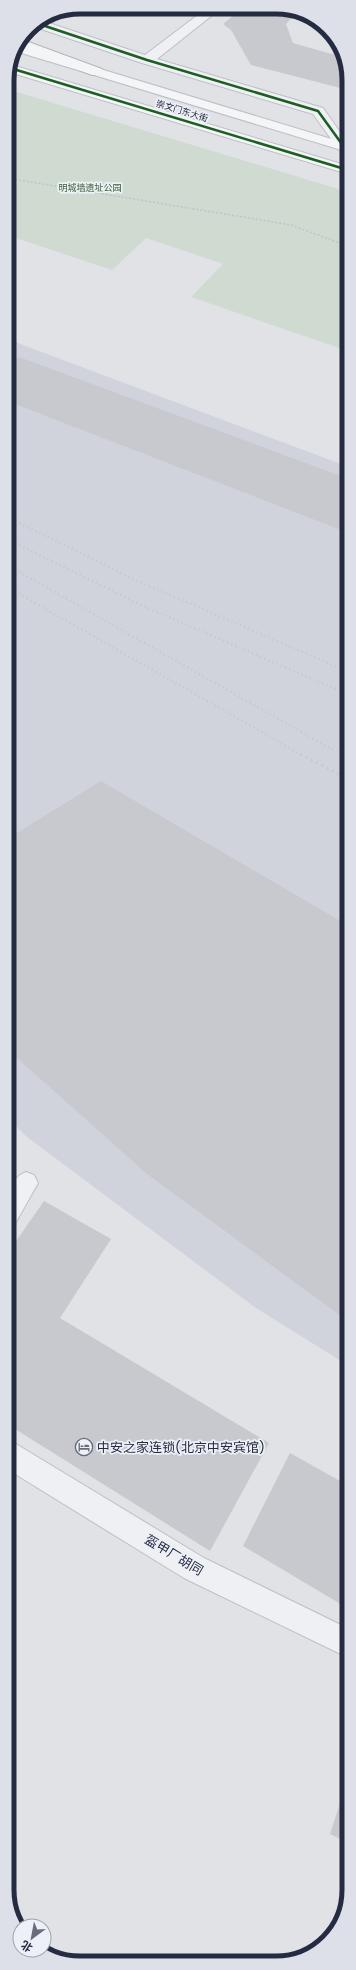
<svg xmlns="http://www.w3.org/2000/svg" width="356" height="1970" viewBox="0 0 356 1970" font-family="Poppins,'Noto Sans SC',sans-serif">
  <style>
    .built { fill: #d0d3dc }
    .green { fill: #cfdad0 }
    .building { fill: #c7c9ce }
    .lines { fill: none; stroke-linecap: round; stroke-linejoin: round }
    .minor-casing { stroke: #bdbfc4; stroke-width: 2 }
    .major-casing { stroke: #bcbfc4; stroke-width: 2 }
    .highway-casing { stroke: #b2b5bb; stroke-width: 2 }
    .path { stroke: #c2c3c9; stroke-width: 1.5; stroke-dasharray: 2 2; stroke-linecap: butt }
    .minor { fill: #eff0f3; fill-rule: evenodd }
    .major { fill: #f4f5f6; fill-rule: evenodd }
    .highway { fill: #f4f5f6; fill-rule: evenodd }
    .rail-far1 { stroke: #c8cace; stroke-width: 2.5; stroke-dasharray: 1.5 3; stroke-linecap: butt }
    .rail { stroke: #c8cace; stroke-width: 3; stroke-dasharray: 2 4; stroke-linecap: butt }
    .cycleway-casing { stroke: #edf0f6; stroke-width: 4 }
    .cycleway { stroke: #1b5e20; stroke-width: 2.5 }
    .labels { text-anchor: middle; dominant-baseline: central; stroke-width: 3.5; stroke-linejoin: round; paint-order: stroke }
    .far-street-label { font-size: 9px; fill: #252c41; stroke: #edf0f6 }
    .far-park-label { font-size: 9px; fill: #345e31; stroke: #edf0f6 }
    .near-poi-label { font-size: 13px; fill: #252c41; stroke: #edf0f6; text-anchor: start }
    .near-street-label { font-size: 13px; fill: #252c41; stroke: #edf0f6 }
    .rim { fill: none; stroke: #252c41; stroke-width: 5 }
  </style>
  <rect width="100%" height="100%" fill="#e0e2e6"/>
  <!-- built -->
  <path class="built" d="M7,339L349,467V1366L256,1308L27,1137L7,1117Z"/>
  <!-- green -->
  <path class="green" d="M7,89L348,192V351L191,297L223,264L146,238L112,270L7,235Z"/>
  <!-- building -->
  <path class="building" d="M187,8H208L203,13Z
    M241,9H295L298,11L286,24L293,43L342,57L348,70V90L251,65L231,30L223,24Z
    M7,339L18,343L7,353Z
    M19,357L349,479V533L7,401V368Z
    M101,781L349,926V1322L147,1174L7,1049V839Z
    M44,1201L111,1239L60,1318L269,1443L210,1551L7,1424V1254Z
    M290,1453L349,1486V1609L243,1546Z
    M349,1776V1843L330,1834Z"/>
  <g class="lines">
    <defs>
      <path id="minor" d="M207,8L220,9L157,59L323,108L345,139L348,138V150H339L313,114L142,63L32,26L40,20L145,55Z
        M26,1172L34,1175L38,1183L16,1222L7,1225C7,1205 4,1181 26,1172Z
        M7,1440L16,1444L204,1558L349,1629V1658L184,1578L7,1469Z"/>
      <path id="major" d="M21,45L348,144V152L18,52Z
        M12,65L348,166V174L9,72Z"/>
      <path id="highway" d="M23,40L102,69L103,72L102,75H92L20,47Z"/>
    </defs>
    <!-- minor casing -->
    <use href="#minor" class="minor-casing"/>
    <!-- major casing -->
    <use href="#major" class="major-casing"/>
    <!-- highway casing -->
    <use href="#highway" class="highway-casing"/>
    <!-- path -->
    <path class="path" d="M7,178L291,225L348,246"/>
    <!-- minor -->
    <use href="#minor" class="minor"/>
    <!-- major -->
    <use href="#major" class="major"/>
    <!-- highway -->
    <use href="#highway" class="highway"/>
    <!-- rail-far1 -->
    <path class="rail-far1" d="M7,517L133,579L349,672
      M7,539L141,605L349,695
      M7,565L342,755
      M7,587L302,755"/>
    <!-- rail -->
    <path class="rail" d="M300,754L349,779
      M341,754L349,759"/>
    <defs>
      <path id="cycleway" d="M36,23L147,60L318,111L344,147
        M10,68L348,170"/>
    </defs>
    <!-- cycleway casing -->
    <use href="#cycleway" class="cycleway-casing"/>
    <!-- cycleway -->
    <use href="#cycleway" class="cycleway"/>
  </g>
  <!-- icons -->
  <defs>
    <symbol id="hotel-ring" viewBox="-11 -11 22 22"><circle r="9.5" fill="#edf0f6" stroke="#666c7b" stroke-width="1.5"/><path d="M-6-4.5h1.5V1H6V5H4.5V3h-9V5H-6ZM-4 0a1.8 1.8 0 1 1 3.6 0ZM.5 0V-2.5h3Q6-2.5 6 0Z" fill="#666c7b"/></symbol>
  </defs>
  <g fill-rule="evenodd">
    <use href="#hotel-ring" x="74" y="1437" width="20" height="20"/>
  </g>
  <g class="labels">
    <!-- far-street labels -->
    <g class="far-street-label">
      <text transform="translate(182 111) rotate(17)">崇文门东大街</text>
    </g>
    <!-- far-park labels -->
    <g class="far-park-label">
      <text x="90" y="188">明城墙遗址公园</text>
    </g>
    <!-- near-poi labels -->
    <g class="near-poi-label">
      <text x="97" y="1447">中安之家连锁(北京中安宾馆)</text>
    </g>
    <!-- near-street labels -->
    <g class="near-street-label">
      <text transform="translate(174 1555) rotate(31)">盔甲厂胡同</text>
    </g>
  </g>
  <!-- crop -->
  <path d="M0 0H356V1970H0ZM80 14H276A66 66 0 0 1 342 80V1890A66 66 0 0 1 276 1956H80A66 66 0 0 1 14 1890V80A66 66 0 0 1 80 14Z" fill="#dde0e8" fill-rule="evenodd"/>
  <path class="rim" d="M80 14H276A66 66 0 0 1 342 80V1890A66 66 0 0 1 276 1956H80A66 66 0 0 1 14 1890V80A66 66 0 0 1 80 14Z"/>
  <!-- north arrow -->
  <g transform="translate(32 1938) rotate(212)"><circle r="19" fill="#edf0f6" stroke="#9da2ae"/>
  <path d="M0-3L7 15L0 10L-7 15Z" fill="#666c7b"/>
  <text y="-6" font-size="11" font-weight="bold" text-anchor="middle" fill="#252c41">北</text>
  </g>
</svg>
